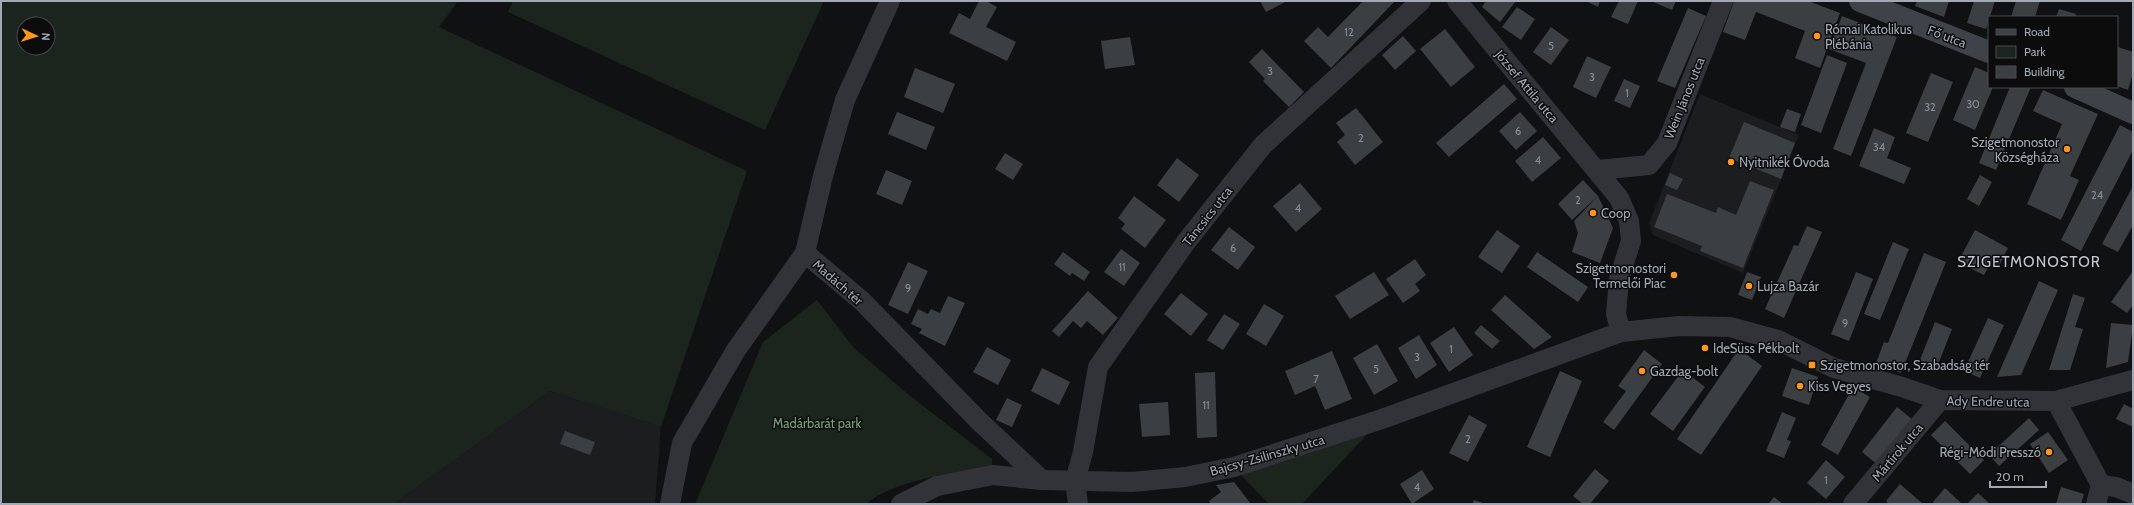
<svg xmlns="http://www.w3.org/2000/svg" width="2134" height="505" viewBox="0 0 2134 505" font-family="Cabin,sans-serif">
  <style>
    .built { fill: #1c1d1f }
    .green { fill: #1c251d; fill-rule: evenodd }
    .building { fill: #3c3f42 }
    .lines { fill: none; stroke-linecap: round; stroke-linejoin: round }
    .street { stroke: #313338; stroke-width: 20 }
    .secondary { stroke: #3f4248; stroke-width: 22 }
    .poi-dot { fill: #ff971c; stroke: #0c0c0d; stroke-width: 1.5 }
    .labels { text-anchor: middle; dominant-baseline: central; stroke-width: 3; stroke-linejoin: round; paint-order: stroke }
    .number-label { font-size: 11px; fill: #878e98 }
    .poi-label { font-size: 13px; fill: #a0a9b4; stroke: #0c0c0d; text-anchor: start }
    .street-label { font-size: 13px; fill: #a0a9b4; stroke: #0c0c0d }
    .park-label { font-size: 13px; fill: #78a275; stroke: #0c0c0d }
    .quarter-label { font-size: 15px; letter-spacing: 1px; fill: #c2c7d0; stroke: #0c0c0d }
  </style>
  <rect width="100%" height="100%" fill="#101112"/>
  <!-- built -->
  <path class="built" d="M1700,94L1799,135L1743,273L1653,235L1649,223Z
    M550,391L661,427L655,504H394Z"/>
  <!-- green -->
  <path class="green" d="M1,1H458L439,27L747,171L661,427L550,391L394,504H1ZM24,24H48V48H24Z
    M513,1H824L765,130L508,12Z
    M817,300L854,348L909,395L992,459V467C954,473 896,479 866,504H695L763,342Z
    M1373,428L1302,504H1269L1238,472Z"/>
  <!-- building -->
  <path class="building" d="M979,1H986L997,7L986,27L1016,42L1007,61L949,33L959,13L970,19Z
    M1260,1H1287L1266,12Z
    M1363,1H1395L1331,68L1304,41L1318,27L1328,37Z
    M1486,1H1516L1500,22L1482,7Z
    M1586,1H1600L1598,7Z
    M1619,1H1638L1628,24L1611,17Z
    M1651,1H1676L1672,10Z
    M1734,1H1808L1840,13L1820,68L1795,58L1805,31L1756,12L1745,40L1723,32Z
    M1917,1H1949L1944,17L1915,6Z
    M1974,1H1995L1986,29L1967,23Z
    M2016,1H2040L2035,17H2011Z
    M1517,7L1535,19L1521,40L1502,27Z
    M1688,8L1706,16L1675,88L1657,81Z
    M2059,9L2076,14L2075,17H2056Z
    M1842,16L1897,37L1851,156L1833,149L1866,63L1829,49Z
    M1551,27L1569,40L1551,65L1533,52Z
    M1445,29L1475,67L1451,87L1420,49Z
    M1403,36L1416,51L1395,70L1382,55Z
    M1130,37L1135,65L1105,69L1101,41Z
    M2118,47L2133,52V73L2128,90L2117,86Z
    M1262,49L1304,92L1289,107L1263,81L1265,79L1249,62Z
    M1827,55L1847,63L1821,133L1801,125Z
    M1587,56L1611,67L1596,98L1573,87Z
    M1975,67L1989,73V87H1993L1975,130L1953,120Z
    M915,68L955,84L943,113L904,97Z
    M1931,73L1953,82L1928,142L1906,133Z
    M1624,79L1640,86L1630,108L1614,101Z
    M1504,84L1517,99L1449,157L1436,143Z
    M2010,87H2031L1996,170L1979,163Z
    M2043,90L2098,114L2070,176L2079,180L2061,220L2027,204L2062,124L2033,111Z
    M1356,108L1383,142L1355,165L1337,142L1345,135L1336,123Z
    M1787,109L1801,114L1795,132L1780,127Z
    M897,112L935,127L926,150L888,134Z
    M1520,112L1537,131L1516,150L1499,131Z
    M1744,122L1795,143L1781,179L1729,158Z
    M2120,125L2133,132V150L2081,251L2061,240Z
    M1874,128L1895,137L1887,158L1911,168L1904,184L1859,166Z
    M1543,137L1561,158L1532,182L1515,161Z
    M1005,153L1023,164L1013,180L995,169Z
    M1177,158L1199,175L1179,202L1157,185Z
    M886,170L912,181L902,205L876,194Z
    M1670,173L1683,179L1677,190L1665,185Z
    M1980,175L1992,182L1979,206L1967,199Z
    M1583,180L1598,196L1572,220L1558,204Z
    M1750,181L1774,190L1743,268L1700,251L1702,246L1654,227L1667,194L1716,213L1718,207L1736,215Z
    M1300,183L1322,209L1296,232L1273,206Z
    M2133,186V225L2118,252L2102,244Z
    M1134,196L1166,220L1145,248L1121,229L1125,224L1118,218Z
    M1598,196L1613,228L1600,263L1572,252L1578,233L1574,221Z
    M1807,226L1822,232L1784,318L1765,309L1794,245L1798,246Z
    M1229,227L1255,247L1238,270L1211,250Z
    M1497,230L1520,246L1502,273L1478,257Z
    M1975,230L2008,248L1998,268L1990,264L1984,275L1958,262Z
    M1893,242L1909,249L1880,320L1864,314Z
    M1121,249L1140,263L1124,286L1104,272Z
    M1063,252L1090,272L1084,281L1072,273L1070,276L1054,264Z
    M1537,252L1588,287L1578,302L1527,267Z
    M1924,253L1946,262L1901,373L1876,363L1884,342L1888,343Z
    M1415,259L1426,275L1415,284L1420,291L1403,303L1386,279Z
    M908,262L928,271L908,314L888,305Z
    M2133,271V305L2127,313L2111,302Z
    M1374,272L1389,295L1350,319L1335,296Z
    M1747,272L1761,277L1752,300L1738,295Z
    M1856,272L1873,279L1849,341L1831,334Z
    M2039,281L2058,290L2021,375L1997,377Z
    M1088,291L1118,318L1103,335L1087,321L1081,328L1073,321L1059,337L1052,331Z
    M1181,293L1208,314L1191,336L1164,314Z
    M2073,294L2085,298L2075,327L2083,329L2070,370H2049Z
    M1505,295L1552,337L1534,349L1491,310Z
    M948,296L965,303L945,346L919,333L922,329L911,324L918,309L928,314L931,309L940,313Z
    M1264,304L1284,316L1266,346L1246,334Z
    M1224,314L1240,324L1223,350L1207,340Z
    M1988,318L2004,325L1980,378L1964,371Z
    M1935,322L1952,329L1935,372L1918,365Z
    M2111,323L2133,325L2128,362L2106,368Z
    M1481,325L1500,341L1492,349L1474,333Z
    M1454,327L1473,355L1449,372L1430,343Z
    M1419,335L1437,365L1416,379L1398,348Z
    M1377,344L1398,381L1374,395L1353,358Z
    M987,347L1011,360L998,385L973,372Z
    M1739,349L1762,366L1701,455L1677,439Z
    M1644,350L1662,364L1614,430L1603,422L1626,391L1618,386Z
    M1332,351L1352,399L1325,410L1315,386L1295,395L1285,371Z
    M1042,368L1070,382L1059,405L1031,391Z
    M1792,368L1818,377L1809,405L1782,396Z
    M1683,370L1705,387L1673,431L1650,414Z
    M1560,371L1582,381L1550,457L1527,447Z
    M1215,372L1217,437L1197,438L1195,373Z
    M1853,387L1870,397L1838,455L1821,445Z
    M1007,398L1022,405L1012,427L996,420Z
    M1168,402L1170,435L1142,437L1139,404Z
    M2124,404L2133,409V427L2116,419Z
    M1897,407L1913,420L1878,465L1862,452Z
    M1782,412L1796,418L1787,440L1791,441L1784,458L1766,451Z
    M1469,415L1487,425L1468,462L1449,453Z
    M2029,418L2039,430L1999,466L1989,455Z
    M1945,421L1984,460L1970,474L1931,435Z
    M565,431L595,442L590,455L560,444Z
    M2048,432L2068,460L2049,473L2030,444Z
    M1826,460L1845,477L1826,499L1807,483Z
    M1595,469L1609,481L1590,504H1583L1573,496Z
    M1422,470L1434,489L1412,504L1400,484Z
    M1234,482L1251,504H1211L1209,501L1221,492L1216,485Z
    M1900,484L1923,504H1889L1886,501Z
    M2061,487L2084,494L2081,504H2056Z
    M1945,488L1962,504H1935L1933,502Z
    M1978,493L1990,504H1967Z
    M1774,497L1783,504H1768Z
    M1474,500L1486,504H1472Z"/>
  <g class="lines">
    <!-- street -->
    <path class="street" d="M1457,1L1619,198L1629,221L1631,241L1619,279L1616,314L1621,332
      M1598,170L1649,165L1667,143L1723,1
      M805,253L862,301L980,422L1042,480
      M2056,401L2101,485L2096,504
      M2101,485L2116,487L2133,494
      M670,504L682,443L736,350L805,253L823,176L845,100L890,1
      M901,504L937,486L993,475L1042,480L1132,482L1185,477L1234,467L1382,419L1621,332L1679,326L1730,327L1778,340L1834,368L1902,387L1940,400L2056,401L2133,380
      M1078,504L1075,481L1083,452L1098,367L1186,242L1263,145L1421,1
      M1853,504L1940,400"/>
    <!-- secondary -->
    <path class="secondary" d="M1860,1L1989,52
      M2075,87L2133,113"/>
  </g>
  <!-- markers -->
  <g class="poi-dot">
    <circle cx="1817" cy="36" r="4"/>
    <circle cx="2067" cy="149" r="4"/>
    <circle cx="1731" cy="162" r="4"/>
    <circle cx="1593" cy="213" r="4"/>
    <circle cx="1674" cy="275" r="4"/>
    <circle cx="1749" cy="286" r="4"/>
    <circle cx="1705" cy="348" r="4"/>
    <rect x="1808" y="361" width="8" height="8" rx="2"/>
    <circle cx="1642" cy="371" r="4"/>
    <circle cx="1800" cy="386" r="4"/>
    <circle cx="2049" cy="452" r="4"/>
  </g>
  <g class="labels">
    <!-- number labels -->
    <g class="number-label">
      <text x="1349" y="32">12</text>
      <text x="1551" y="46">5</text>
      <text x="1270" y="71">3</text>
      <text x="1592" y="77">3</text>
      <text x="1627" y="93">1</text>
      <text x="1973" y="104">30</text>
      <text x="1930" y="107">32</text>
      <text x="1518" y="131">6</text>
      <text x="1361" y="138">2</text>
      <text x="1879" y="147">34</text>
      <text x="1538" y="160">4</text>
      <text x="2097" y="195">24</text>
      <text x="1578" y="200">2</text>
      <text x="1298" y="208">4</text>
      <text x="1233" y="248">6</text>
      <text x="1122" y="267">11</text>
      <text x="908" y="288">9</text>
      <text x="1845" y="323">9</text>
      <text x="1451" y="349">1</text>
      <text x="1417" y="357">3</text>
      <text x="1376" y="369">5</text>
      <text x="1316" y="379">7</text>
      <text x="1206" y="405">11</text>
      <text x="1468" y="439">2</text>
      <text x="1826" y="480">1</text>
      <text x="1417" y="487">4</text>
    </g>
    <!-- poi labels -->
    <g class="poi-label">
      <text x="1825" y="29">Római Katolikus<tspan x="1825" dy="15">Plébánia</tspan></text>
      <text x="2059" y="142" text-anchor="end">Szigetmonostor<tspan x="2059" dy="15">Községháza</tspan></text>
      <text x="1739" y="162">Nyitnikék Óvoda</text>
      <text x="1601" y="213">Coop</text>
      <text x="1666" y="268" text-anchor="end">Szigetmonostori<tspan x="1666" dy="15">Termelői Piac</tspan></text>
      <text x="1757" y="286">Lujza Bazár</text>
      <text x="1713" y="348">IdeSüss Pékbolt</text>
      <text x="1820" y="365">Szigetmonostor, Szabadság tér</text>
      <text x="1650" y="371">Gazdag-bolt</text>
      <text x="1808" y="386">Kiss Vegyes</text>
      <text x="2041" y="452" text-anchor="end">Régi-Módi Presszó</text>
    </g>
    <!-- street labels -->
    <g class="street-label">
      <text transform="translate(1947 36) rotate(21)">Fő utca</text>
      <text transform="translate(1527 86) rotate(50)">József Attila utca</text>
      <text transform="translate(1684 98) rotate(-68)">Wein János utca</text>
      <text transform="translate(1207 216) rotate(-52)">Táncsics utca</text>
      <text transform="translate(838 282) rotate(41)">Madách tér</text>
      <text transform="translate(1988 401) rotate(1)">Ady Endre utca</text>
      <text transform="translate(1897 452) rotate(-50)">Mártírok utca</text>
      <text transform="translate(1267 455) rotate(-16)">Bajcsy-Zsilinszky utca</text>
    </g>
    <!-- park labels -->
    <g class="park-label">
      <text x="817" y="423">Madárbarát park</text>
    </g>
    <!-- quarter labels -->
    <g class="quarter-label">
      <text x="2029" y="262">SZIGETMONOSTOR</text>
    </g>
  </g>
  <!-- border -->
  <rect width="2134" height="505" fill="none" stroke="#a0a9b4" stroke-width="4"/>
  <!-- legend -->
  <rect x="1988" y="16" width="130" height="72" fill="#0c0c0d" stroke="#474b50"/>
  <rect x="1996" y="29" width="20" height="6" fill="#3f4248" stroke="#474b50"/>
  <text x="2024" y="36" font-size="12" fill="#a0a9b4">Road</text>
  <rect x="1996" y="46" width="20" height="12" fill="#1c251d" stroke="#474b50"/>
  <text x="2024" y="56" font-size="12" fill="#a0a9b4">Park</text>
  <rect x="1996" y="66" width="20" height="12" fill="#3c3f42" stroke="#474b50"/>
  <text x="2024" y="76" font-size="12" fill="#a0a9b4">Building</text>
  <!-- north arrow -->
  <g transform="translate(36 36) rotate(94)"><circle r="19" fill="#0c0c0d" stroke="#474b50"/>
  <path d="M0-3L7 15L0 10L-7 15Z" fill="#ff971c"/>
  <text y="-6" font-size="11" font-weight="bold" text-anchor="middle" fill="#a0a9b4">N</text>
  </g>
  <!-- scale -->
  <path d="M1990 481v6h56v-6" fill="none" stroke="#a0a9b4" stroke-width="2"/>
  <text x="1996" y="481" font-size="12" fill="#a0a9b4" stroke="#0c0c0d" stroke-width="3" paint-order="stroke">20 m</text>
</svg>
